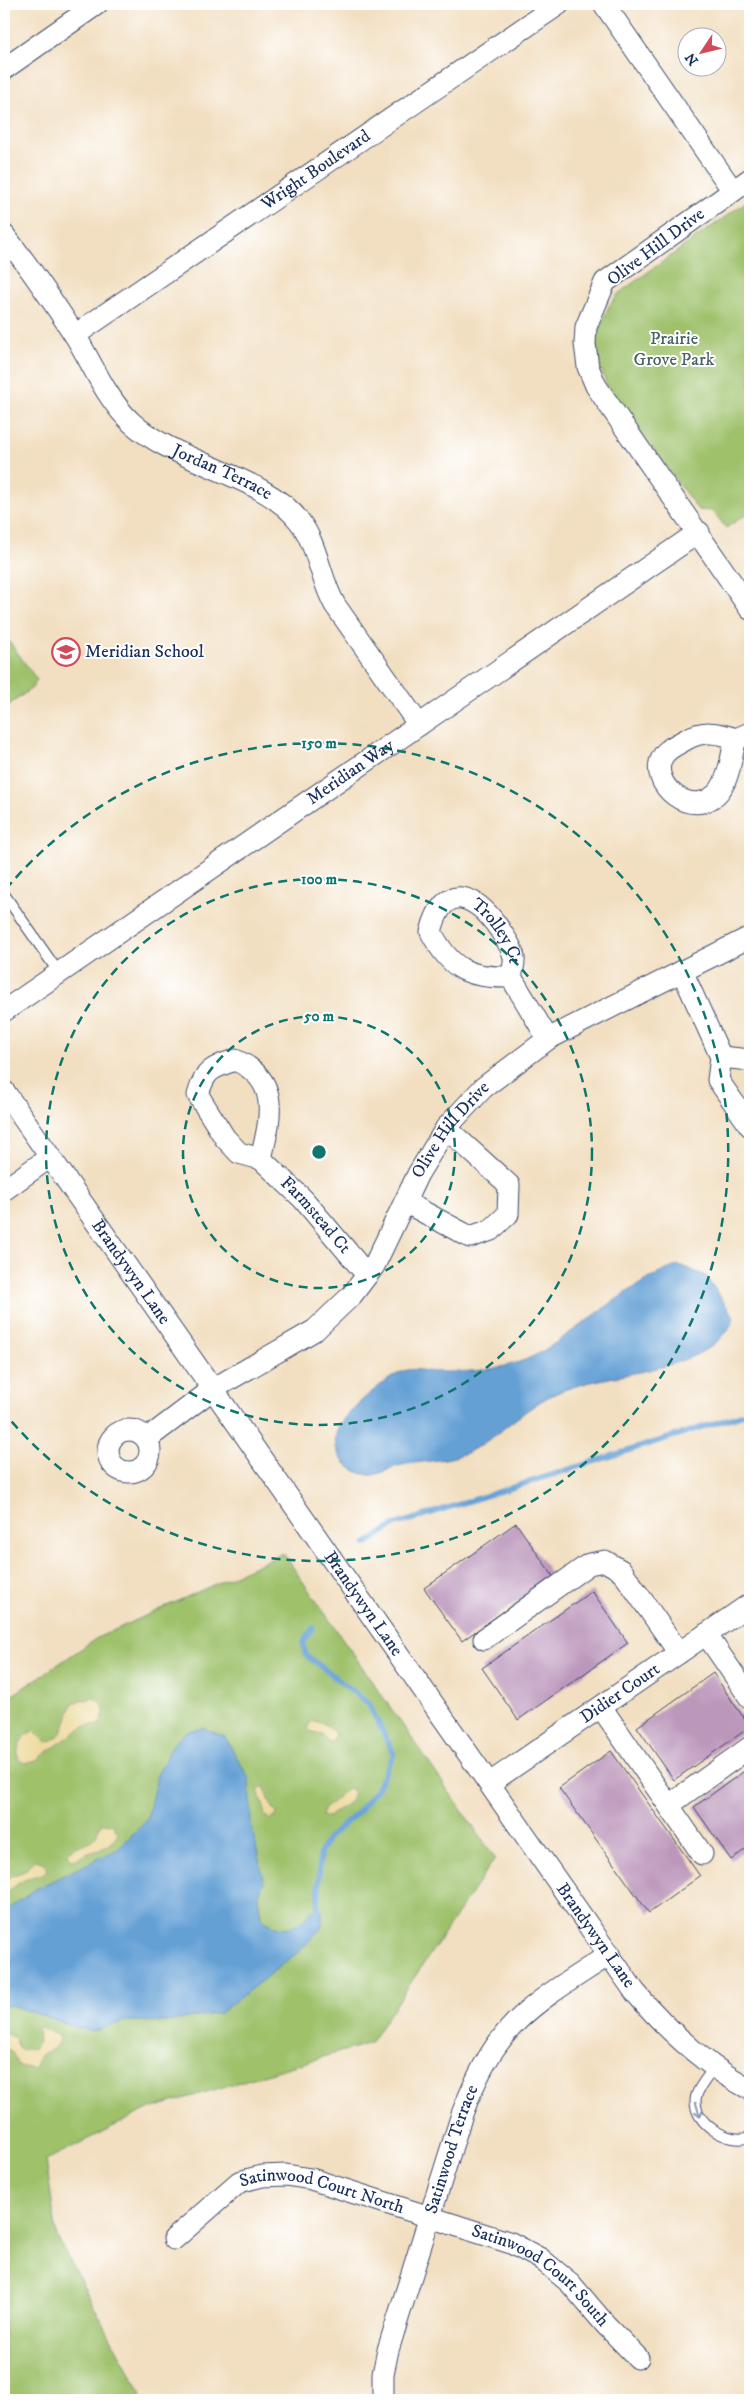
<svg xmlns="http://www.w3.org/2000/svg" width="754" height="2404" viewBox="0 0 754 2404" font-family="'IM FELL DW Pica',serif">
  <style>
    .green { fill: #9ec16b; stroke: #5c7864 }
    .sand { fill: #eeda9e; stroke: #84847e }
    .water { fill: #65a0d5; stroke: #40689a }
    .lines { fill: none; stroke-linecap: round; stroke-linejoin: round }
    .stream { stroke: #65a0d5; stroke-width: 5.5 }
    .building { fill: #bc97bc }
    .service-casing { stroke: #3b496d; stroke-width: 12 }
    .minor-casing { stroke: #3b496d; stroke-width: 23 }
    .service { stroke: #fff; stroke-width: 10 }
    .minor { stroke: #fff; stroke-width: 21 }
    .oneway { stroke: #8d97ae }
    .ring { fill: none; stroke: #0f766e; stroke-width: 2.5; stroke-dasharray: 9 6 }
    .labels { text-anchor: middle; dominant-baseline: central; stroke-width: 4; stroke-linejoin: round; paint-order: stroke }
    .street-label { font-size: 18px; fill: #1b2f5e; stroke: #fff }
    .park-label { font-size: 18px; fill: #496263; stroke: #fff }
    .poi-label { font-size: 18px; fill: #1b2f5e; stroke: #fff; text-anchor: start }
    .centre { fill: #0f766e; stroke: #fff; stroke-width: 2.5 }
    .ring-label { font-size: 15px; text-anchor: middle; font-weight: bold; fill: #0f766e; stroke: #fff; stroke-width: 4; stroke-linejoin: round; paint-order: stroke }
  </style>
  <rect width="100%" height="100%" fill="#fff"/>
  <filter id="ink" filterUnits="userSpaceOnUse"><feTurbulence type="fractalNoise" baseFrequency=".02" numOctaves="2"/><feDisplacementMap in="SourceGraphic" scale="10" xChannelSelector="R" yChannelSelector="G"/><feConvolveMatrix kernelMatrix="1 2 1 2 8 2 1 2 1" color-interpolation-filters="sRGB"/></filter>
  <filter id="wash" filterUnits="userSpaceOnUse"><feTurbulence type="fractalNoise" baseFrequency=".0096" numOctaves="4" result="noise"/><feDisplacementMap in="SourceGraphic" scale="20" xChannelSelector="R" yChannelSelector="G"/><feGaussianBlur stdDeviation="1.12" result="paint"/><feColorMatrix in="noise" values="0 0 0 0 0 0 0 0 0 0 0 0 0 0 0 0 0 1.4 0 .05"/><feComposite in="paint" operator="in"/></filter>
  <g filter="url(#wash)">
    <rect width="100%" height="100%" fill="#f2dfc1"/>
    <!-- green -->
    <path class="green" d="M750,199V512L726,528L713,511L698,510L654,450L610,395L600,366L595,340L609,306L619,293Z
      M4,634L37,680L32,688L6,707L4,704Z
      M283,1553L495,1858L370,2043L146,2110L46,2160L57,2237L140,2392L141,2400H4V1701L97,1638Z"/>
    <!-- sand -->
    <path class="sand" d="M93,1698C106,1703 107,1714 99,1724L84,1726L33,1762L25,1763L19,1760C15,1746 23,1737 34,1730L46,1742C66,1739 65,1719 73,1703Z
      M313,1721C322,1722 333,1727 335,1736L333,1742L329,1743L322,1734L309,1731L308,1725Z
      M265,1787L268,1800L276,1812L277,1816L270,1820L264,1814C266,1804 258,1798 259,1788Z
      M348,1788L351,1789L354,1794L349,1802L328,1817L322,1816L324,1809Z
      M103,1823L112,1824L118,1833C109,1847 103,1849 89,1853C82,1855 78,1860 70,1860L68,1853C81,1840 95,1848 99,1826Z
      M36,1860L44,1863L47,1868L45,1873C25,1879 19,1880 4,1897V1879L25,1871L32,1862Z
      M40,2027L59,2035C59,2050 48,2050 39,2056L34,2069L19,2066L12,2052L4,2047V2033L15,2038L20,2050L34,2048L39,2043L38,2029Z"/>
    <!-- water -->
    <path class="water" d="M679,1265L706,1276L734,1317C727,1342 699,1355 675,1363C638,1375 598,1377 561,1391C528,1404 504,1432 474,1449C452,1462 426,1460 402,1465C391,1467 380,1476 369,1475C343,1472 325,1444 342,1421C352,1407 390,1374 407,1370C416,1368 428,1372 437,1372C464,1372 493,1371 519,1362C536,1357 554,1344 568,1334C603,1310 639,1279 679,1265Z
      M203,1728L225,1737L249,1778L251,1823L264,1882L258,1896L261,1918C283,1934 297,1929 314,1909L322,1910V1927L301,1950L220,2013L166,2022L126,2021L92,2032L11,2005L4,2007V1912L37,1888L118,1849L147,1819L157,1775L173,1744L185,1732Z"/>
    <g class="lines">
      <!-- stream -->
      <path class="stream" d="M366,1544L394,1525L750,1412
        M313,1628L303,1643L306,1655L368,1703L394,1754L376,1790L355,1815L328,1838L320,1854L318,1911"/>
    </g>
    <g id="blocks">
      <!-- building -->
      <path class="building" d="M516,1523L553,1576L462,1641L424,1588Z
        M592,1591L628,1643L518,1720L482,1668Z
        M713,1673L750,1727L674,1780L637,1727Z
        M611,1751L700,1876L649,1913L559,1788Z
        M750,1767V1846L731,1860L694,1807Z"/>
    </g>
  </g>
  <g filter="url(#ink)">
    <use href="#blocks" fill-opacity="0" stroke="#3b496d" stroke-width="1"/>
    <g class="lines">
      <defs>
        <path id="service" d="M4,894L59,973
          M714,2067C709,2076 698,2087 696,2097C691,2123 729,2145 750,2137"/>
        <g id="minor">
          <path d="M604,4L733,191"/>
          <path d="M4,69L97,4"/>
          <path d="M750,179L605,282L586,327L585,344L588,367L596,386L750,609"/>
          <path id="s1" d="M4,235C30,267 54,303 76,337C93,365 107,400 132,423C177,464 265,475 300,522C318,546 320,579 335,605L419,725"/>
          <path id="s2" d="M75,335L559,4"/>
          <path d="M736,739C731,754 730,777 720,790C693,824 646,782 663,756C667,749 678,744 685,740C703,730 717,732 736,739L750,733"/>
          <path d="M682,971L721,1057L718,1080L750,1126"/>
          <path id="s3" d="M511,977C468,978 451,970 431,932C444,880 476,894 500,930C505,938 513,948 514,958C515,964 512,971 511,977L548,1039"/>
          <path id="s4" d="M4,1011L699,532"/>
          <path d="M721,1057L750,1060"/>
          <path id="s5" d="M4,1091L635,1992C668,2031 704,2065 750,2089"/>
          <path id="s6" d="M261,1159C270,1119 282,1080 235,1060C211,1068 205,1070 198,1095L225,1138L239,1153L261,1159L303,1199L367,1275"/>
          <path d="M4,1190L50,1157"/>
          <path d="M405,1202L470,1237L491,1230L508,1214L509,1185L446,1128"/>
          <circle cx="129" cy="1451" r="21"/>
          <path id="s7" d="M147,1439L213,1389L315,1330L352,1295L374,1266L418,1174L446,1128L483,1088L548,1039L750,937"/>
          <path d="M706,1634L750,1698"/>
          <path d="M484,1639L589,1564L605,1561L622,1571L679,1653"/>
          <path d="M601,1707L702,1854"/>
          <path id="s8" d="M490,1783L750,1604"/>
          <path d="M669,1805L750,1747"/>
          <path id="s9" d="M174,2239L239,2182L262,2176L286,2175L311,2179L511,2243L541,2259L570,2283L605,2324L638,2358"/>
          <path id="s10" d="M383,2400V2374L388,2350L462,2114C475,2080 490,2048 516,2022C543,1995 579,1975 610,1954"/>
        </g>
      </defs>
      <!-- service casing -->
      <use href="#service" class="service-casing"/>
      <!-- minor casing -->
      <use href="#minor" class="minor-casing"/>
      <!-- service -->
      <use href="#service" class="service"/>
      <!-- minor -->
      <use href="#minor" class="minor"/>
    </g>
    <!-- one-way arrows -->
    <defs><path id="oneway-shaft" d="M-6 0H5M1.5-3L5.5 0L1.5 3" fill="none" stroke-width="1.6" stroke-linecap="round" stroke-linejoin="round" transform="scale(1.25)"/></defs>
    <use class="oneway" href="#oneway-shaft" transform="translate(698 2110) rotate(73)"/>
  </g>
  <!-- distance rings -->
  <g class="ring">
    <circle cx="319" cy="1152" r="136"/>
    <circle cx="319" cy="1152" r="273"/>
    <path d="M6 889A409 409 0 1 1 6 1415"/>
  </g>
  <!-- icons -->
  <defs>
    <symbol id="school-ring" viewBox="-11 -11 22 22"><circle r="9.5" fill="#fff" stroke="#d1495b" stroke-width="1.5"/><path d="M0-5L7-2L0 1L-7-2ZM-4 1L0 2.5L4 1V4Q0 6-4 4Z" fill="#d1495b"/></symbol>
  </defs>
  <g fill-rule="evenodd">
    <use href="#school-ring" x="50" y="636" width="32" height="32"/>
  </g>
  <g class="labels">
    <!-- street labels -->
    <g class="street-label">
      <text stroke="none"><textPath href="#s2" startOffset="292">Wright Boulevard</textPath></text>
      <text transform="translate(656 247) rotate(-37)">Olive Hill Drive</text>
      <text stroke="none"><textPath href="#s1" startOffset="331">Jordan Terrace</textPath></text>
      <text stroke="none"><textPath href="#s4" startOffset="421">Meridian Way</textPath></text>
      <text stroke="none"><textPath href="#s3" startOffset="200">Trolley Ct</textPath></text>
      <text stroke="none"><textPath href="#s7" startOffset="445">Olive Hill Drive</textPath></text>
      <text stroke="none"><textPath href="#s6" startOffset="342">Farmstead Ct</textPath></text>
      <text stroke="none"><textPath href="#s5" startOffset="221">Brandywyn Lane</textPath></text>
      <text stroke="none"><textPath href="#s5" startOffset="626">Brandywyn Lane</textPath></text>
      <text stroke="none"><textPath href="#s8" startOffset="158">Didier Court</textPath></text>
      <text stroke="none"><textPath href="#s5" startOffset="1031">Brandywyn Lane</textPath></text>
      <text stroke="none"><textPath href="#s10" startOffset="261">Satinwood Terrace</textPath></text>
      <text stroke="none"><textPath href="#s9" startOffset="172">Satinwood Court North</textPath></text>
      <text stroke="none"><textPath href="#s9" startOffset="412">Satinwood Court South</textPath></text>
    </g>
    <!-- park labels -->
    <g class="park-label">
      <text x="674" y="339">Prairie<tspan x="674" dy="21">Grove Park</tspan></text>
    </g>
    <!-- poi labels -->
    <g class="poi-label">
      <text x="85" y="652">Meridian School</text>
    </g>
  </g>
  <circle cx="319" cy="1152" r="8" class="centre"/>
  <g class="ring-label">
    <text x="319" y="748">150 m</text>
    <text x="319" y="884">100 m</text>
    <text x="319" y="1021">50 m</text>
  </g>
  <!-- margin -->
  <rect width="754" height="2404" fill="none" stroke="#fff" stroke-width="20"/>
  <!-- north arrow -->
  <g transform="translate(702 52) rotate(235)"><circle r="24" fill="#ffffff" stroke="#a4acbf"/>
  <path d="M0-4L9 19L0 12L-9 19Z" fill="#d1495b"/>
  <text y="-8" font-size="14" font-weight="bold" text-anchor="middle" fill="#1b2f5e">N</text>
  </g>
</svg>
